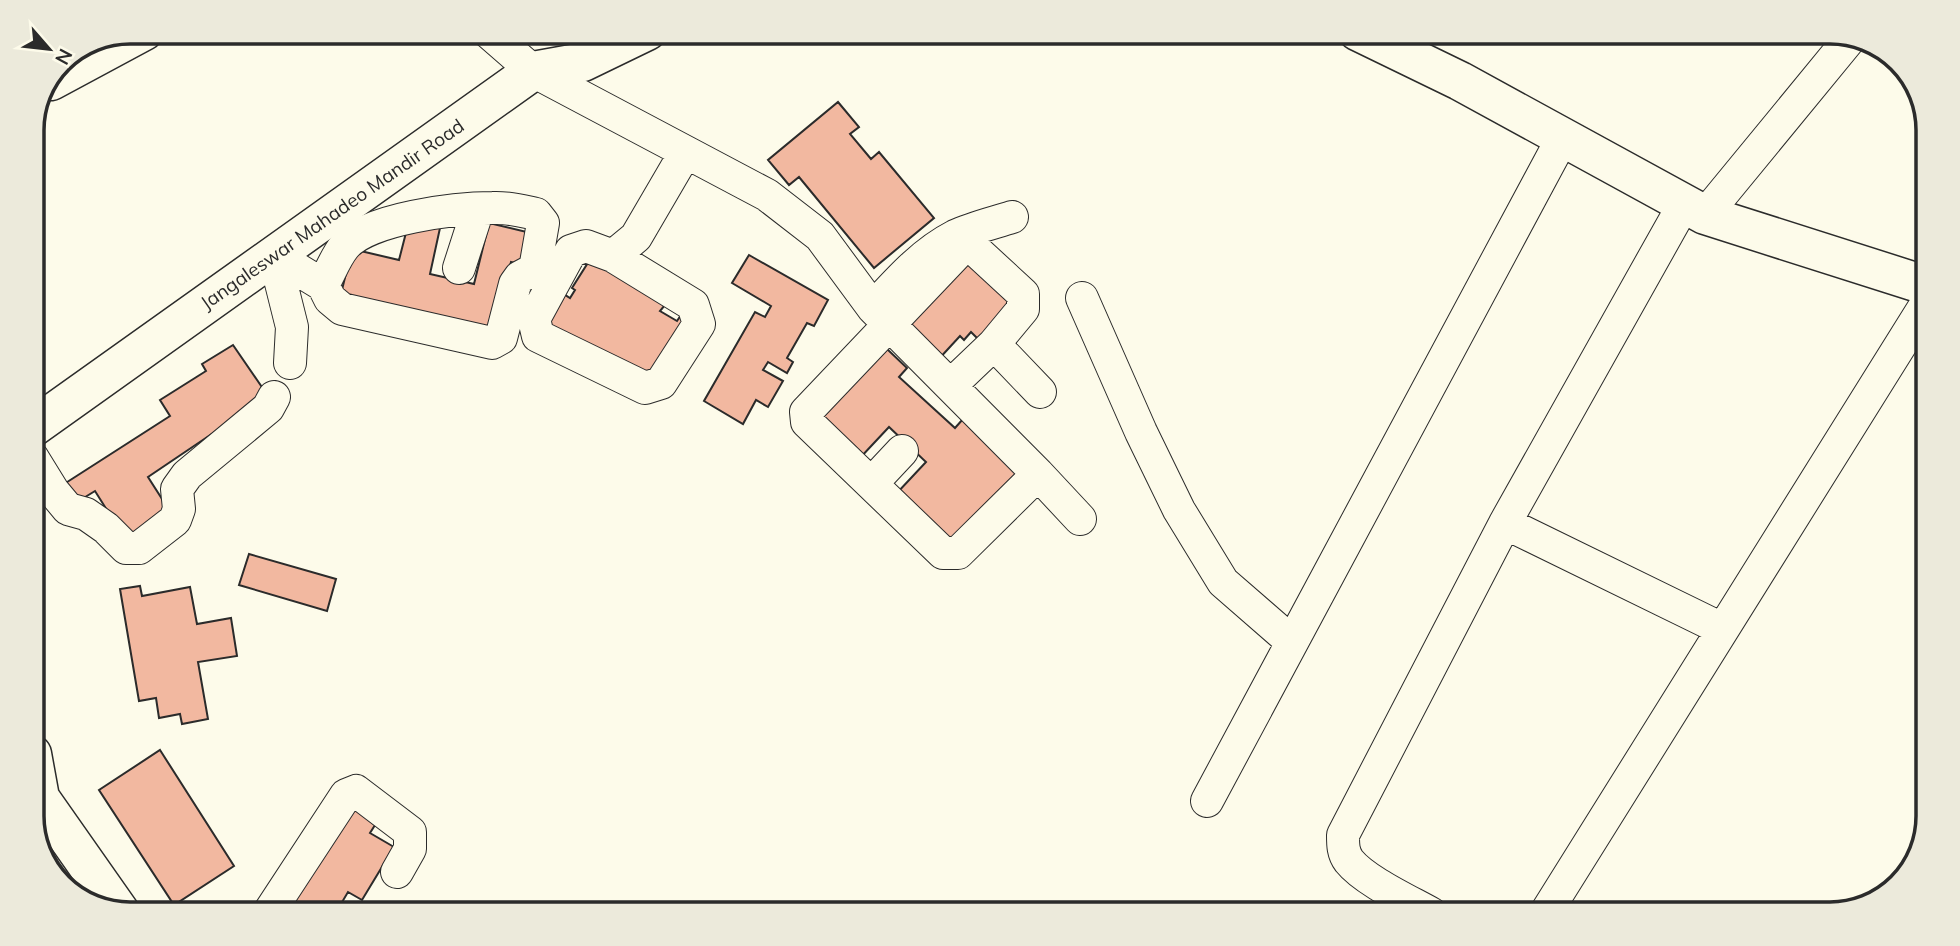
<svg xmlns="http://www.w3.org/2000/svg" width="1960" height="946" viewBox="0 0 1960 946" font-family="Mulish,sans-serif">
  <style>
    .building { fill: #f2b8a0; stroke: #2b2b2b; stroke-width: 2 }
    .lines { fill: none; stroke-linecap: round; stroke-linejoin: round }
    .street-casing { stroke: #2b2b2b; stroke-width: 34 }
    .secondary-casing { stroke: #2b2b2b; stroke-width: 41 }
    .primary-casing { stroke: #2b2b2b; stroke-width: 41 }
    .street { stroke: #fdfbea; stroke-width: 32 }
    .secondary { stroke: #fdfbea; stroke-width: 38 }
    .primary { stroke: #fdfbea; stroke-width: 38 }
    .labels { text-anchor: middle; dominant-baseline: central; stroke-width: 5; stroke-linejoin: round; paint-order: stroke }
    .street-label { font-size: 19px; fill: #2b2b2b; stroke: #fdfbea }
    .rim { fill: none; stroke: #2b2b2b; stroke-width: 3.5 }
  </style>
  <rect width="100%" height="100%" fill="#fdfbea"/>
  <!-- building -->
  <path class="building" d="M838,102L859,127L850,134L871,159L879,152L934,218L874,268L799,177L789,185L768,160Z
    M409,221L440,228L430,274L474,284L489,223L539,235L531,267L511,262L493,339L339,302L352,249L399,260Z
    M967,252L1018,302L985,346L971,332L964,340L960,336L937,361L898,324Z
    M749,255L828,300L814,326L807,323L787,358L793,362L787,373L768,362L763,370L783,381L768,407L756,400L743,424L704,401L755,312L765,317L771,306L732,283Z
    M591,258L665,305L660,311L677,321L681,315L690,321L653,380L542,325L562,293L570,298L575,290L572,288Z
    M233,345L268,396L148,477L171,513L127,542L95,491L72,505L61,486L170,416L160,400L206,371L202,364Z
    M886,348L907,368L899,377L955,428L963,419L1021,471L950,546L896,494L926,462L889,427L859,459L812,414Z
    M249,554L336,579L327,611L239,585Z
    M140,586L142,596L190,587L197,624L231,618L237,656L198,662L208,719L182,724L180,714L159,718L156,698L139,701L120,589Z
    M160,750L234,866L174,905L99,790Z
    M352,800L377,822L370,833L394,847L362,900L348,892L335,914H278Z"/>
  <g class="lines">
    <defs>
      <path id="street" d="M487,31L533,71L767,195L820,236L873,308L1038,474L958,553H943L807,422L806,412L961,249L971,246L1023,294V309L994,344L951,385
        M1705,215L1852,36
        M274,255L323,285L330,299L342,309L492,343L501,338L515,284L520,277L535,269L543,223L536,214C522,211 507,207 493,208C457,208 367,218 344,247C335,258 330,273 323,285
        M274,255L292,327L290,363
        M613,256L693,305L699,324L661,383L645,388L538,336L534,319L571,251L586,246L613,256L636,237L685,153
        M459,268L478,209
        M1082,298L1141,432L1179,510L1223,582L1292,642
        M873,308C897,282 922,253 955,236C972,228 993,223 1012,217
        M994,344L1040,392
        M32,457L53,491L68,509L86,514L106,528L126,548H139L175,520L179,509L177,489L187,475L268,408L274,397
        M1038,474L1080,519
        M872,483L902,451
        M1505,523L1722,629
        M1207,801L1563,137
        M268,914L346,795L356,791L410,832V849L397,872
        M1432,914C1409,901 1365,881 1349,861C1343,853 1343,845 1343,835L1505,523L1684,204
        M1545,914L1928,301"/>
      <path id="secondary" d="M1357,31L1460,81L1705,215L1928,286
        M32,428L533,71L583,62L647,31
        M32,754L40,798L120,912"/>
      <path id="primary" d="M51,81L144,31"/>
    </defs>
    <!-- street casing -->
    <use href="#street" class="street-casing"/>
    <!-- secondary casing -->
    <use href="#secondary" class="secondary-casing"/>
    <!-- primary casing -->
    <use href="#primary" class="primary-casing"/>
    <!-- street -->
    <use href="#street" class="street"/>
    <!-- secondary -->
    <use href="#secondary" class="secondary"/>
    <!-- primary -->
    <use href="#primary" class="primary"/>
  </g>
  <g class="labels">
    <!-- street labels -->
    <g class="street-label">
      <text transform="translate(332 214) rotate(-35)">Jangaleswar Mahadeo Mandir Road</text>
    </g>
  </g>
  <!-- crop -->
  <path d="M0 0H1960V946H0ZM130 44H1830A86 86 0 0 1 1916 130V816A86 86 0 0 1 1830 902H130A86 86 0 0 1 44 816V130A86 86 0 0 1 130 44Z" fill="#eceadb" fill-rule="evenodd"/>
  <path class="rim" d="M130 44H1830A86 86 0 0 1 1916 130V816A86 86 0 0 1 1830 902H130A86 86 0 0 1 44 816V130A86 86 0 0 1 130 44Z"/>
  <!-- north arrow -->
  <g transform="translate(49 49) rotate(118)" stroke="#fdfbea" stroke-width="5" paint-order="stroke">
  <path d="M0-5L12 26L0 18L-12 26Z" fill="#2b2b2b"/>
  <text y="-10" font-size="19" font-weight="bold" text-anchor="middle" fill="#2b2b2b">N</text>
  </g>
</svg>
